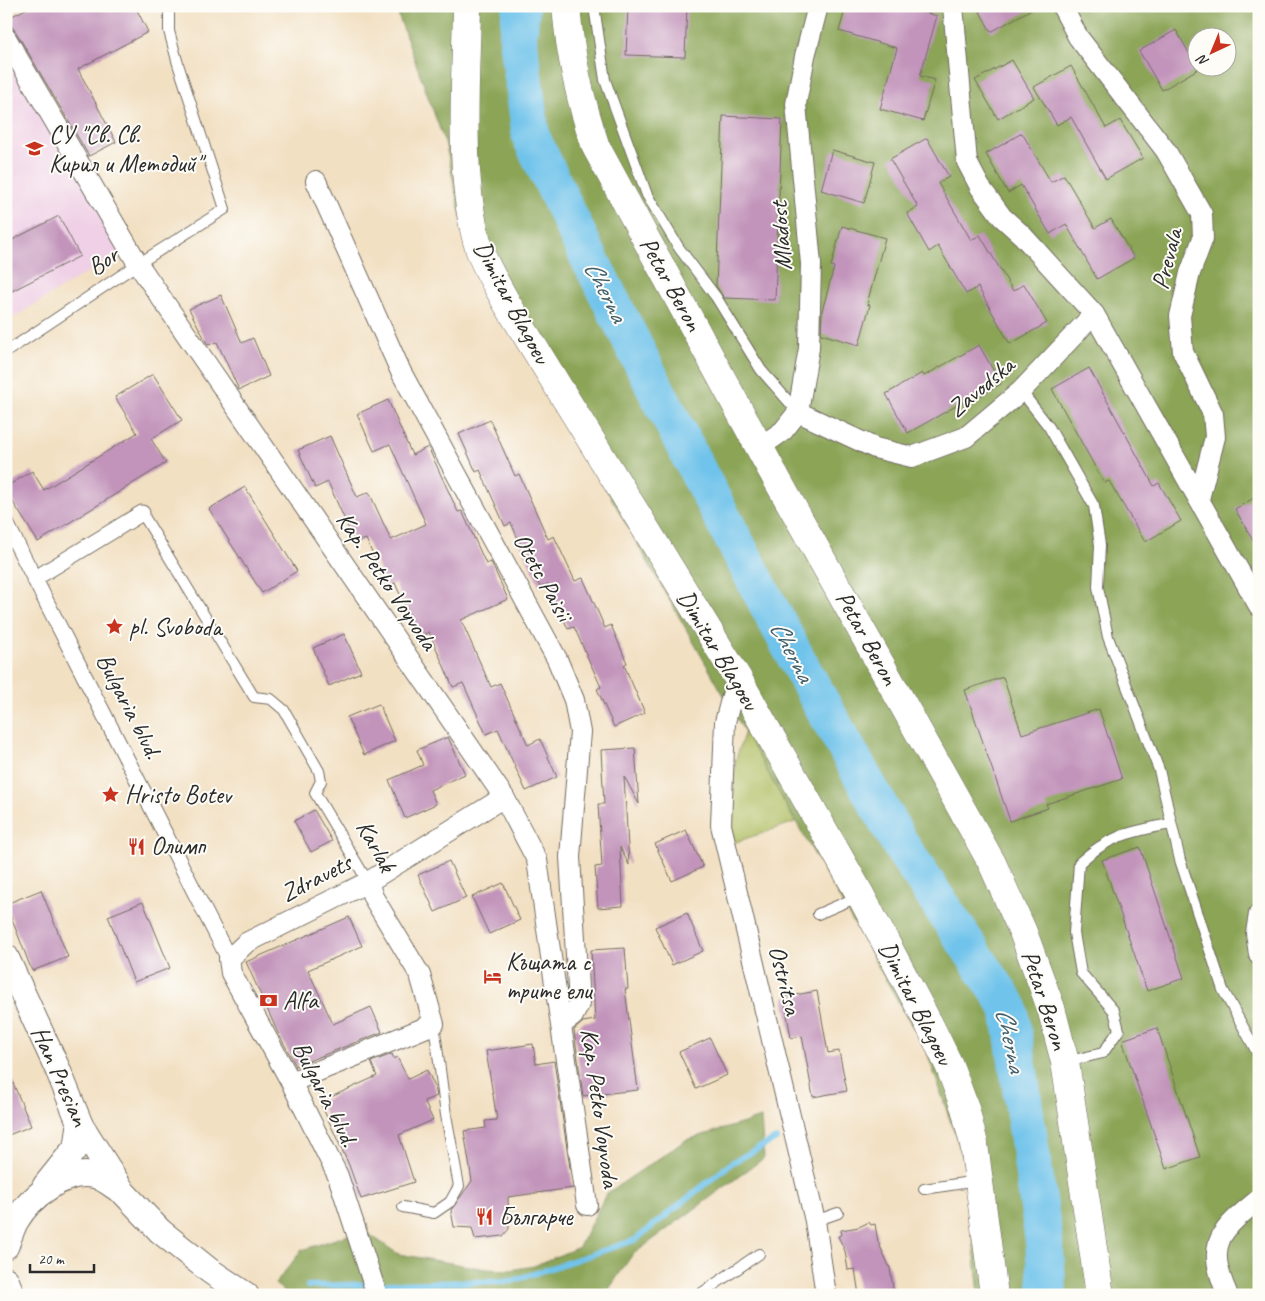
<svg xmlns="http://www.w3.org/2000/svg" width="1265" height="1301" viewBox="0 0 1265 1301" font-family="Caveat,sans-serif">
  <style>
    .built { fill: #efd0e6 }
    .green { fill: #afbd60; stroke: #6d7446 }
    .forest { fill: #8ba456; stroke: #5b6840; fill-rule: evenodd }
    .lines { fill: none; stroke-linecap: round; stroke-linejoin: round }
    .stream { stroke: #6fc3eb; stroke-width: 6 }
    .river { stroke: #6fc3eb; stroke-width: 38 }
    .building { fill: #c294bb }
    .service-casing { stroke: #716a60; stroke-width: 12 }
    .pedestrian-casing { stroke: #716a60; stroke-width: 17 }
    .minor-casing { stroke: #716a60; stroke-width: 22 }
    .tertiary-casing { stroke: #716a60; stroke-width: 27 }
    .secondary-casing { stroke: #716a60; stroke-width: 29 }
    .service { stroke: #fff; stroke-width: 10 }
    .pedestrian { stroke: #fff; stroke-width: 15 }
    .minor { stroke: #fff; stroke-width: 20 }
    .tertiary { stroke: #fff; stroke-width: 25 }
    .secondary { stroke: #fff; stroke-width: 28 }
    .labels { text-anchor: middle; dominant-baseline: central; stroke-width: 4; stroke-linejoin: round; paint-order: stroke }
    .poi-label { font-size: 25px; fill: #2b2b2b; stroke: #fdfcf7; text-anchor: start }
    .street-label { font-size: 25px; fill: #2b2b2b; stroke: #fdfcf7 }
    .water-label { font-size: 26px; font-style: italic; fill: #43606e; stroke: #fdfcf7 }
  </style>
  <rect width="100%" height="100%" fill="#fdfcf7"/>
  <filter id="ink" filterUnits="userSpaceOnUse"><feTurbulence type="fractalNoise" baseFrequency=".02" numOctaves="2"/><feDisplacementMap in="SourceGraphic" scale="10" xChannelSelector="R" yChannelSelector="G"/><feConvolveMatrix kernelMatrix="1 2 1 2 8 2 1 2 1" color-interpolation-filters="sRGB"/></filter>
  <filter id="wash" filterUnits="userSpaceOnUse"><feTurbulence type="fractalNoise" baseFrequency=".0096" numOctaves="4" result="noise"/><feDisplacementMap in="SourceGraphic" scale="20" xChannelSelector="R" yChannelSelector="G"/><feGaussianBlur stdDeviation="1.12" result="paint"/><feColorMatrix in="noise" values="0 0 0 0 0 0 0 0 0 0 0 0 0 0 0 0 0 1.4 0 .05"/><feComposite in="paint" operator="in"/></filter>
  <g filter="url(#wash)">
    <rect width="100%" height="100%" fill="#f2e0c3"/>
    <!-- built -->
    <path class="built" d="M6,48L122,251L6,322Z"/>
    <!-- green -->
    <path class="green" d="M745,731L795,822L730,844L735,762Z"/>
    <!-- forest -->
    <path class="forest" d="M395,6H1259V1295H979L965,1164L927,1052L563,413L465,235L446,146ZM1198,38H1228V68H1198Z
      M761,1118L764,1158L632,1255L605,1295H552L547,1292L526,1295H289L275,1284L302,1250L363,1230L398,1254L486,1269L510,1270L534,1266L579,1247L606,1194L686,1140Z"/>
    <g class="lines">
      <!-- stream -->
      <path class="stream" d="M308,1286L512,1281L635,1240L733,1162L776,1139"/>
      <!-- river -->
      <path class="river" d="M521,6L518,38L531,137L583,246L697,470L802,669L903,849L1009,1007L1044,1240L1048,1295"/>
    </g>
    <g id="blocks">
      <!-- building -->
      <path class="building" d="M32,6H135L148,32L78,69L116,142L89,156L16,32L6,19Z
        M628,6H687L685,57L626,55Z
        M846,6H902L937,16L920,76L935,80L923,121L880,109L897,48L839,31Z
        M977,6H1037L991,32Z
        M1176,30L1198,69L1162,90L1139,51Z
        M1012,60L1034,98L998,119L975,80Z
        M1071,66L1106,128L1120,120L1143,158L1106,179L1071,117L1057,125L1034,87Z
        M723,116L782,119L775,300L724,298L716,286Z
        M1022,133L1051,182L1064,175L1095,228L1111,219L1134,258L1097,279L1066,224L1050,234L1021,185L1008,193L986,154Z
        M927,138L949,177L938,183L971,240L980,235L1013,291L1024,284L1047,323L1010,344L978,287L966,294L938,246L929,252L907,213L918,207L890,159Z
        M832,150L875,162L864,203L821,190Z
        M59,216L80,256L6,294V243Z
        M842,226L885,238L867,304L870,305L859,345L821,334L822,311L834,267L831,266Z
        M221,295L242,343L253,338L269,376L239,390L217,342L208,345L189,309Z
        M979,345L1001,384L964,405L963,402L908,433L886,394L922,373L924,376Z
        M1089,368L1154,486L1159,483L1181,521L1145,542L1109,481L1104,483L1052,389Z
        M153,374L182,420L151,439L166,463L38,542L6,491V487L32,471L44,490L137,433L115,397Z
        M388,400L412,455L428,447L458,512L462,511L486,564L491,562L508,599L461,620L491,687L500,683L528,745L540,739L557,777L526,791L498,729L486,734L463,683L453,687L429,632L419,637L395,583L387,587L366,539L355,543L328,482L315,488L298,450L330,436L357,497L369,492L391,540L426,524L390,444L374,451L357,414Z
        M490,420L515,476L519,474L548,539L554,536L575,581L583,578L605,628L611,625L627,663L624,665L645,713L614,727L597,689L601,687L574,627L568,629L548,584L540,587L511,523L505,526L480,470L476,472L459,434Z
        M245,487L297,571L262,593L209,509Z
        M1259,495V551L1235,509Z
        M344,634L361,672L329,686L313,648Z
        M1003,677L1022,734L1099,709L1122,779L1046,804L1048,808L1010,821L965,690Z
        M379,704L395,741L364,755L347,717Z
        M448,737L465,774L430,790L436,804L405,818L389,780L423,765L417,750Z
        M635,748L639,804L624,776L629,865L620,847L623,906L598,908L595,867L602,866L598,804H604L601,750Z
        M314,810L332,841L311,852L294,821Z
        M686,830L703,867L672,881L655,844Z
        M1140,847L1184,978L1147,991L1102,860Z
        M449,861L466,898L435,912L418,875Z
        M503,883L520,920L489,934L472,897Z
        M41,890L68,957L32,971L6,904Z
        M143,902L170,968L134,982L108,916Z
        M687,913L703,951L672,965L655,927Z
        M349,917L362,946L308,970L333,1024L371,1007L382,1032L296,1066L277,1031L246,962Z
        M625,948L628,989H625L638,1090L583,1096L574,1030L583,1022L595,1020L591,950Z
        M817,991L828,1053L839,1051L847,1091L813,1097L802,1036L791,1038L784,997Z
        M1157,1028L1200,1157L1166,1169L1122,1040Z
        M710,1038L727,1075L696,1089L679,1052Z
        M533,1044L536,1064L554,1061L573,1188L508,1197L509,1229L503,1236L475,1239L472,1228L454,1227L451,1210L472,1181L464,1131L486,1128L485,1121L497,1120L486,1051Z
        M392,1054L394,1059L397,1057L408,1079L427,1070L435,1087L437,1096L424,1101L433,1120L399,1135L414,1182L361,1199L349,1165L320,1102L377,1076L371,1062Z
        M6,1066L31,1126L6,1136Z
        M869,1222L871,1225L875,1224L878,1242L890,1268L894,1295H859L855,1269L848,1270L845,1251L838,1236L842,1235L841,1230L859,1227Z"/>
    </g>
  </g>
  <g filter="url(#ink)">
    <use href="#blocks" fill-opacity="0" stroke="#716a60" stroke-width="1"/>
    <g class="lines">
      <defs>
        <path id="service" d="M594,6L605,80L647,195L679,248L716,297L761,370L797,411
          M6,352L138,264L225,209L178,64L169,31V6
          M1021,391L1049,427L1094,506L1100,545L1098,587L1108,637L1159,770L1180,860L1223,990L1259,1056
          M142,513L254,697L271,699L284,710L319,771L321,781L315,793L368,882
          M818,914L860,896
          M1065,1062L1103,1053L1119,1030L1114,1011L1081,973L1074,933L1079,863C1110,835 1130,832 1170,824
          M924,1189L977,1181
          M403,1207L434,1213L450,1202L459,1186L446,1115L434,1024
          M815,1221L838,1213
          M699,1295L759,1254"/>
        <path id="pedestrian" d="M6,523L229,959
          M34,579L142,513"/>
        <path id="minor" d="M953,6L967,162L980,187L1002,217L1022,235L1094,314L1259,606
          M1062,6L1078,37L1166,151L1202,214L1203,238L1190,273L1180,316L1183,352L1213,414L1215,437L1199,499
          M6,38L138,264L504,797L537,860L587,1205
          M316,181L401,372L557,659L574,700L580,732L570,857L579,1004L573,1016L561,1025
          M798,412L875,448L912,457L966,437L1021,391L1094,314
          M760,447L783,431L798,412L809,348L811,264L796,104L805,56L818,6
          M737,677L725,722L721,825L815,1221L826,1295
          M1259,914L1256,933L1259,955
          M291,1082L434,1024L420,975L373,897L368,882
          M1227,1293C1205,1243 1220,1231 1259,1199
          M377,1295L338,1176L291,1082L231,973L229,959L246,943L368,882L504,797"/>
        <path id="tertiary" d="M6,957L58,1070L80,1124L123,1192L160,1231L210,1271L246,1295
          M45,1186L77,1146L80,1124
          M6,1246C9,1238 12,1228 16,1221C30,1197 66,1168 96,1176C105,1179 114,1187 123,1192
          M6,1280L12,1295"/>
        <path id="secondary" d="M467,6C466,80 457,182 480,251C486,268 497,285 506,302L737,677L861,896L930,1026L949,1065L965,1108L974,1144L994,1295
          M566,6C570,55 580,101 596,147L770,467L992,863L1023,932L1051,1008L1065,1062L1100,1295"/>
      </defs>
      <!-- service casing -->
      <use href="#service" class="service-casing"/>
      <!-- pedestrian casing -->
      <use href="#pedestrian" class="pedestrian-casing"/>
      <!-- minor casing -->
      <use href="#minor" class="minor-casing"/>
      <!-- tertiary casing -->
      <use href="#tertiary" class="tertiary-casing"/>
      <!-- secondary casing -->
      <use href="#secondary" class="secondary-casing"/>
      <!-- service -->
      <use href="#service" class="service"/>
      <!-- pedestrian -->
      <use href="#pedestrian" class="pedestrian"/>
      <!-- minor -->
      <use href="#minor" class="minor"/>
      <!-- tertiary -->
      <use href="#tertiary" class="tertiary"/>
      <!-- secondary -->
      <use href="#secondary" class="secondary"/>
    </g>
  </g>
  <!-- icons -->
  <defs>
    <symbol id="school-bare" viewBox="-9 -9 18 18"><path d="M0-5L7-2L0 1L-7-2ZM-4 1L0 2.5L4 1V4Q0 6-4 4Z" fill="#c8321e" stroke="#fdfcf7" stroke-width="2.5" paint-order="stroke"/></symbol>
    <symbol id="sight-bare" viewBox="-9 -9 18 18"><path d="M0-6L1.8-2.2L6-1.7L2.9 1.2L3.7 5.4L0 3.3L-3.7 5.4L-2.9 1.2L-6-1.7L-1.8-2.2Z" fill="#c8321e" stroke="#fdfcf7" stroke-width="2.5" paint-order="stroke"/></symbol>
    <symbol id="restaurant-bare" viewBox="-9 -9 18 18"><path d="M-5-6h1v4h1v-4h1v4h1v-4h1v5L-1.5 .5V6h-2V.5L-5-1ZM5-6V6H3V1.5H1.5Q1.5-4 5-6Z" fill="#c8321e" stroke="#fdfcf7" stroke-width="2.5" paint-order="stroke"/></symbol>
    <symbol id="hotel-bare" viewBox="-9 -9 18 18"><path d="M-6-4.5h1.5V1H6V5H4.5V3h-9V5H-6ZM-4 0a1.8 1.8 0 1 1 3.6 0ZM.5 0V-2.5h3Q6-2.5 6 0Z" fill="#c8321e" stroke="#fdfcf7" stroke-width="2.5" paint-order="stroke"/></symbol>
    <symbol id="bank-bare" viewBox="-9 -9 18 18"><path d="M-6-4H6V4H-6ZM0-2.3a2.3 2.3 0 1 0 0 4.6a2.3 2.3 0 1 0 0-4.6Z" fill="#c8321e" stroke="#fdfcf7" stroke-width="2.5" paint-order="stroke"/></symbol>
  </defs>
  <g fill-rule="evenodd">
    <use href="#school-bare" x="22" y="136" width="25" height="25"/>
    <use href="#sight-bare" x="102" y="614" width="25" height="25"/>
    <use href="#sight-bare" x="98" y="782" width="25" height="25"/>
    <use href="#restaurant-bare" x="124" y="834" width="25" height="25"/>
    <use href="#hotel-bare" x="480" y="964" width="25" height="25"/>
    <use href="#bank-bare" x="256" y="988" width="25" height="25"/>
    <use href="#restaurant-bare" x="472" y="1204" width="25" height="25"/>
  </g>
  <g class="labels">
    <!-- poi labels -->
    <g class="poi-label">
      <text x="49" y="135">СУ "Св. Св.<tspan x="49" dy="29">Кирил и Методий"</tspan></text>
      <text x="129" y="627">pl. Svoboda</text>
      <text x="125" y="795">Hristo Botev</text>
      <text x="151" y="846">Олимп</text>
      <text x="506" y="962">Къщата с<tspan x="506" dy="29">трите ели</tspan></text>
      <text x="283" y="1001">Alfa</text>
      <text x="499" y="1217">Българче</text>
    </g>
    <!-- street labels -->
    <g class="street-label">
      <text transform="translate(781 236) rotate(-94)">Mladost</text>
      <text transform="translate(1167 259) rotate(-76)">Prevala</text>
      <text transform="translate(103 261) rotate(-34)">Bor</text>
      <text transform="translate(671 284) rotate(61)">Petar Beron</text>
      <text transform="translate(512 302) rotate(62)">Dimitar Blagoev</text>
      <text transform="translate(981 387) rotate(-40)">Zavodska</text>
      <text transform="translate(543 577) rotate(61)">Otetc Paisii</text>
      <text transform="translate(387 581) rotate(56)">Kap. Petko Voyvoda</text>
      <text transform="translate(867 638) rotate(61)">Petar Beron</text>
      <text transform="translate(718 650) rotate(59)">Dimitar Blagoev</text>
      <text transform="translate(129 706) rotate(63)">Bulgaria blvd.</text>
      <text transform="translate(376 846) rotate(61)">Karlak</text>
      <text transform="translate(316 878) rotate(-27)">Zdravets</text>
      <text transform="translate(785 980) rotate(76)">Ostritsa</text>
      <text transform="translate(1045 1000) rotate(72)">Petar Beron</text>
      <text transform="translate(916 1003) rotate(63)">Dimitar Blagoev</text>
      <text transform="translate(60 1076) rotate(66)">Han Presian</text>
      <text transform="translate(325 1094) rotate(63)">Bulgaria blvd.</text>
      <text transform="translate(600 1108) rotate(82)">Kap. Petko Voyvoda</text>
    </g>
    <!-- water labels -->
    <g class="water-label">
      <text transform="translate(606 291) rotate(63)">Cherna</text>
      <text transform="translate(792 651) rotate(62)">Cherna</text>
      <text transform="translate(1011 1040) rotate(78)">Cherna</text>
    </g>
  </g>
  <!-- margin -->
  <rect width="1265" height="1301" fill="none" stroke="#fdfcf7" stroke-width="25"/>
  <!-- north arrow -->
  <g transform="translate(1212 52) rotate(224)"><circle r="24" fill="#fdfcf7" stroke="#a9a8a5"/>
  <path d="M0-4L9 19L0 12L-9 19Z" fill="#c8321e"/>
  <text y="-8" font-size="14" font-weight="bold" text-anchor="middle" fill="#2b2b2b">N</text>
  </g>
  <!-- scale -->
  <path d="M30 1264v8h64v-8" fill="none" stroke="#2b2b2b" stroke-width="2.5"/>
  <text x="38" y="1264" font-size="15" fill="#2b2b2b" stroke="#fdfcf7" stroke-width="4" paint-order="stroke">20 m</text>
</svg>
